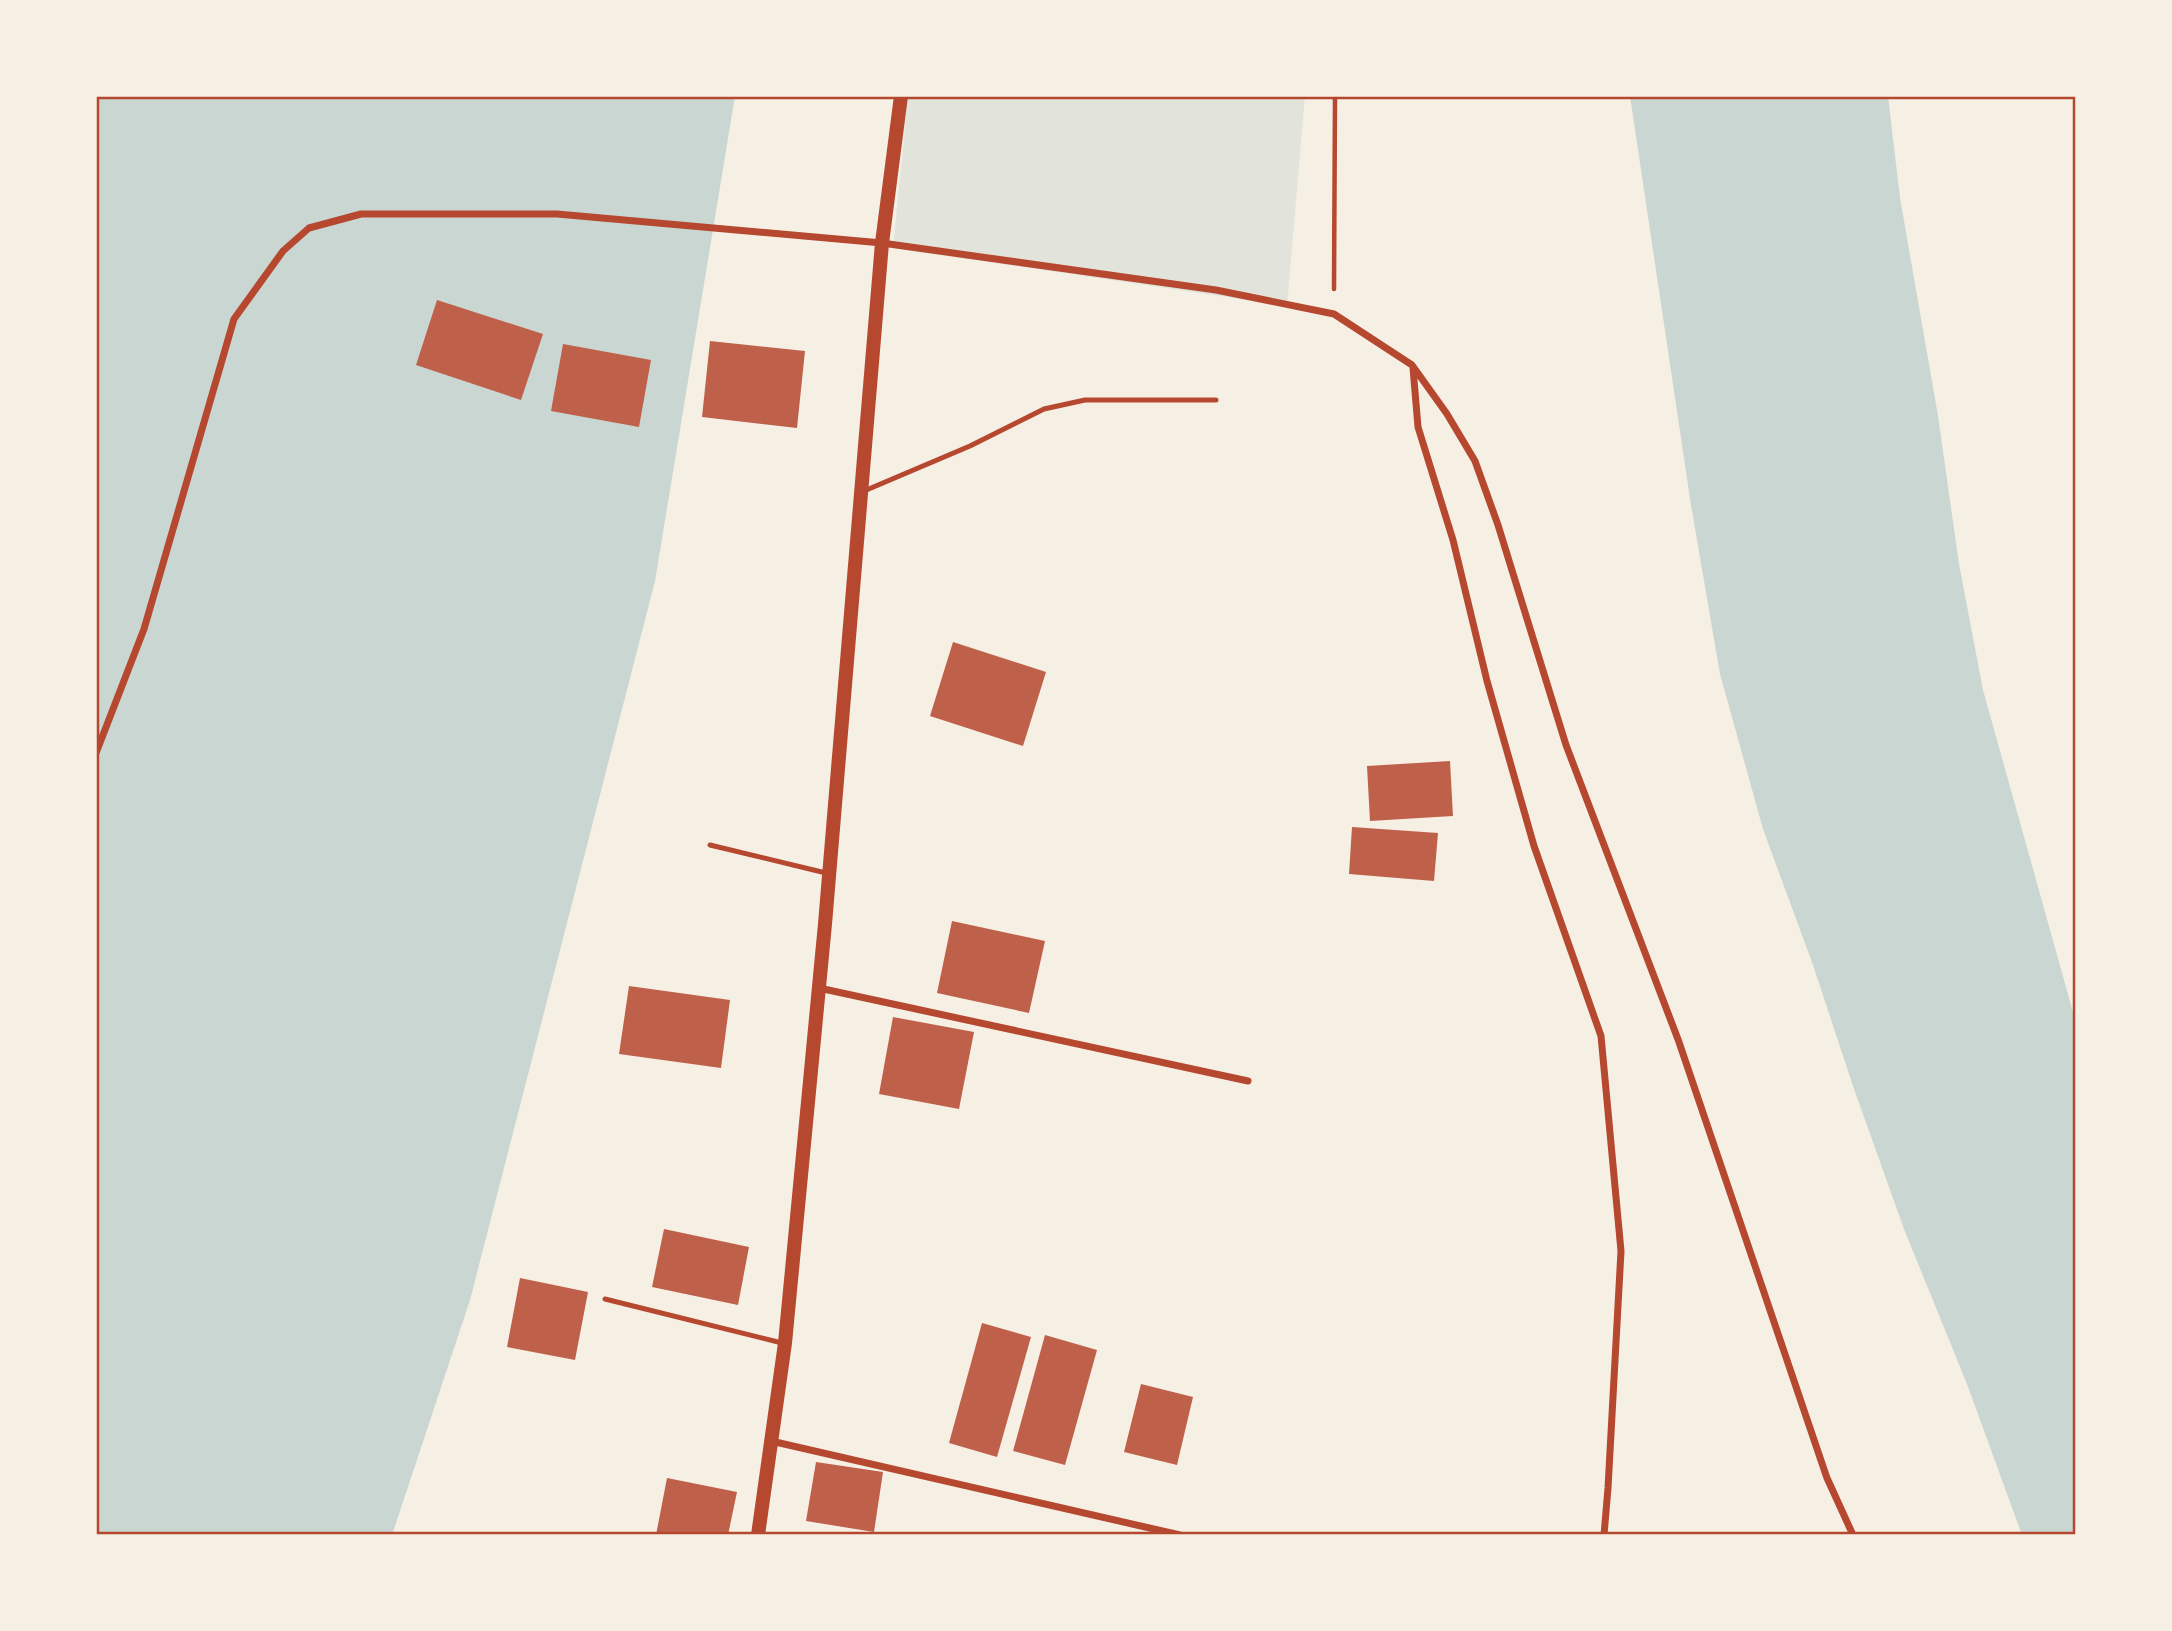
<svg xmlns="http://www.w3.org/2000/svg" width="2172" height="1631" viewBox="0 0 2172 1631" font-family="'Public Sans',sans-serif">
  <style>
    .green { fill: #e2e4dc }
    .water { fill: #c9d6d2 }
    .building { fill: #bf614a }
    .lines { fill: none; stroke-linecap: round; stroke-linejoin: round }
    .path { stroke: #b5482f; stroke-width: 4.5 }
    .service { stroke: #b5482f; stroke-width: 5 }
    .minor { stroke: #b5482f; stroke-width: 7 }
    .secondary { stroke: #b5482f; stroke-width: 14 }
    .neatline { fill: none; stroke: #b5482f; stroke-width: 2.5 }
  </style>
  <rect width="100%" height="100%" fill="#f6efe4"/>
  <!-- green -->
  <path class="green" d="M908,96H1305L1287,306L893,248Z"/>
  <!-- water -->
  <path class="water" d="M96,96H735L655,581L470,1300L392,1535H96Z
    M1630,96H1888L1900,198L1938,416L1959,564L1983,690L2076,1023V1535H2022L1967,1384L1904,1229L1854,1089L1813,965L1763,829L1720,674L1691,505Z"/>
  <!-- building -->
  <path class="building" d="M437,300L543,334L521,400L416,365Z
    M710,341L805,351L797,428L702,417Z
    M563,344L651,360L639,427L551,411Z
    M953,642L1046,672L1023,746L930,716Z
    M1450,761L1453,816L1370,821L1367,766Z
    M1352,827L1438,833L1434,881L1349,874Z
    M952,921L1045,941L1029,1013L937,993Z
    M629,986L730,1000L721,1068L619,1054Z
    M893,1017L974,1032L959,1109L879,1094Z
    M664,1229L749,1247L738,1305L652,1287Z
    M520,1278L588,1292L575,1360L507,1347Z
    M982,1323L1031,1337L997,1457L949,1443Z
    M1045,1335L1097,1350L1065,1465L1013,1451Z
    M1141,1384L1193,1397L1177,1465L1124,1452Z
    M816,1462L883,1472L874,1532L806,1521Z
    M667,1478L737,1492L728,1535H656Z"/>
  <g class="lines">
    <!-- path -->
    <path class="path" d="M1334,289L1335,96"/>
    <!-- service -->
    <path class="service" d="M864,491L970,446L1044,409L1085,400H1216
      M710,845L826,873
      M605,1299L782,1343"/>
    <!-- minor -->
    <path class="minor" d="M1413,368L1418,427L1453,540L1487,681L1534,846L1601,1036L1621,1251L1608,1488L1604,1535
      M96,753L144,629L234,319L283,251L309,228L361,214H557L882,243L1216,290L1334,314L1412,365L1447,414L1475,461L1498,525L1566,745L1679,1042L1827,1478L1853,1535
      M819,988L1248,1081
      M771,1441L1180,1535"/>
    <!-- secondary -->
    <path class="secondary" d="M758,1535L785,1343L825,924L882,243L901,96"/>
  </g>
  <!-- border -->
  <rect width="2172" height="1631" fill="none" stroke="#f6efe4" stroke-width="196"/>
  <rect x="98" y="98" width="1976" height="1435" class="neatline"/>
</svg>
